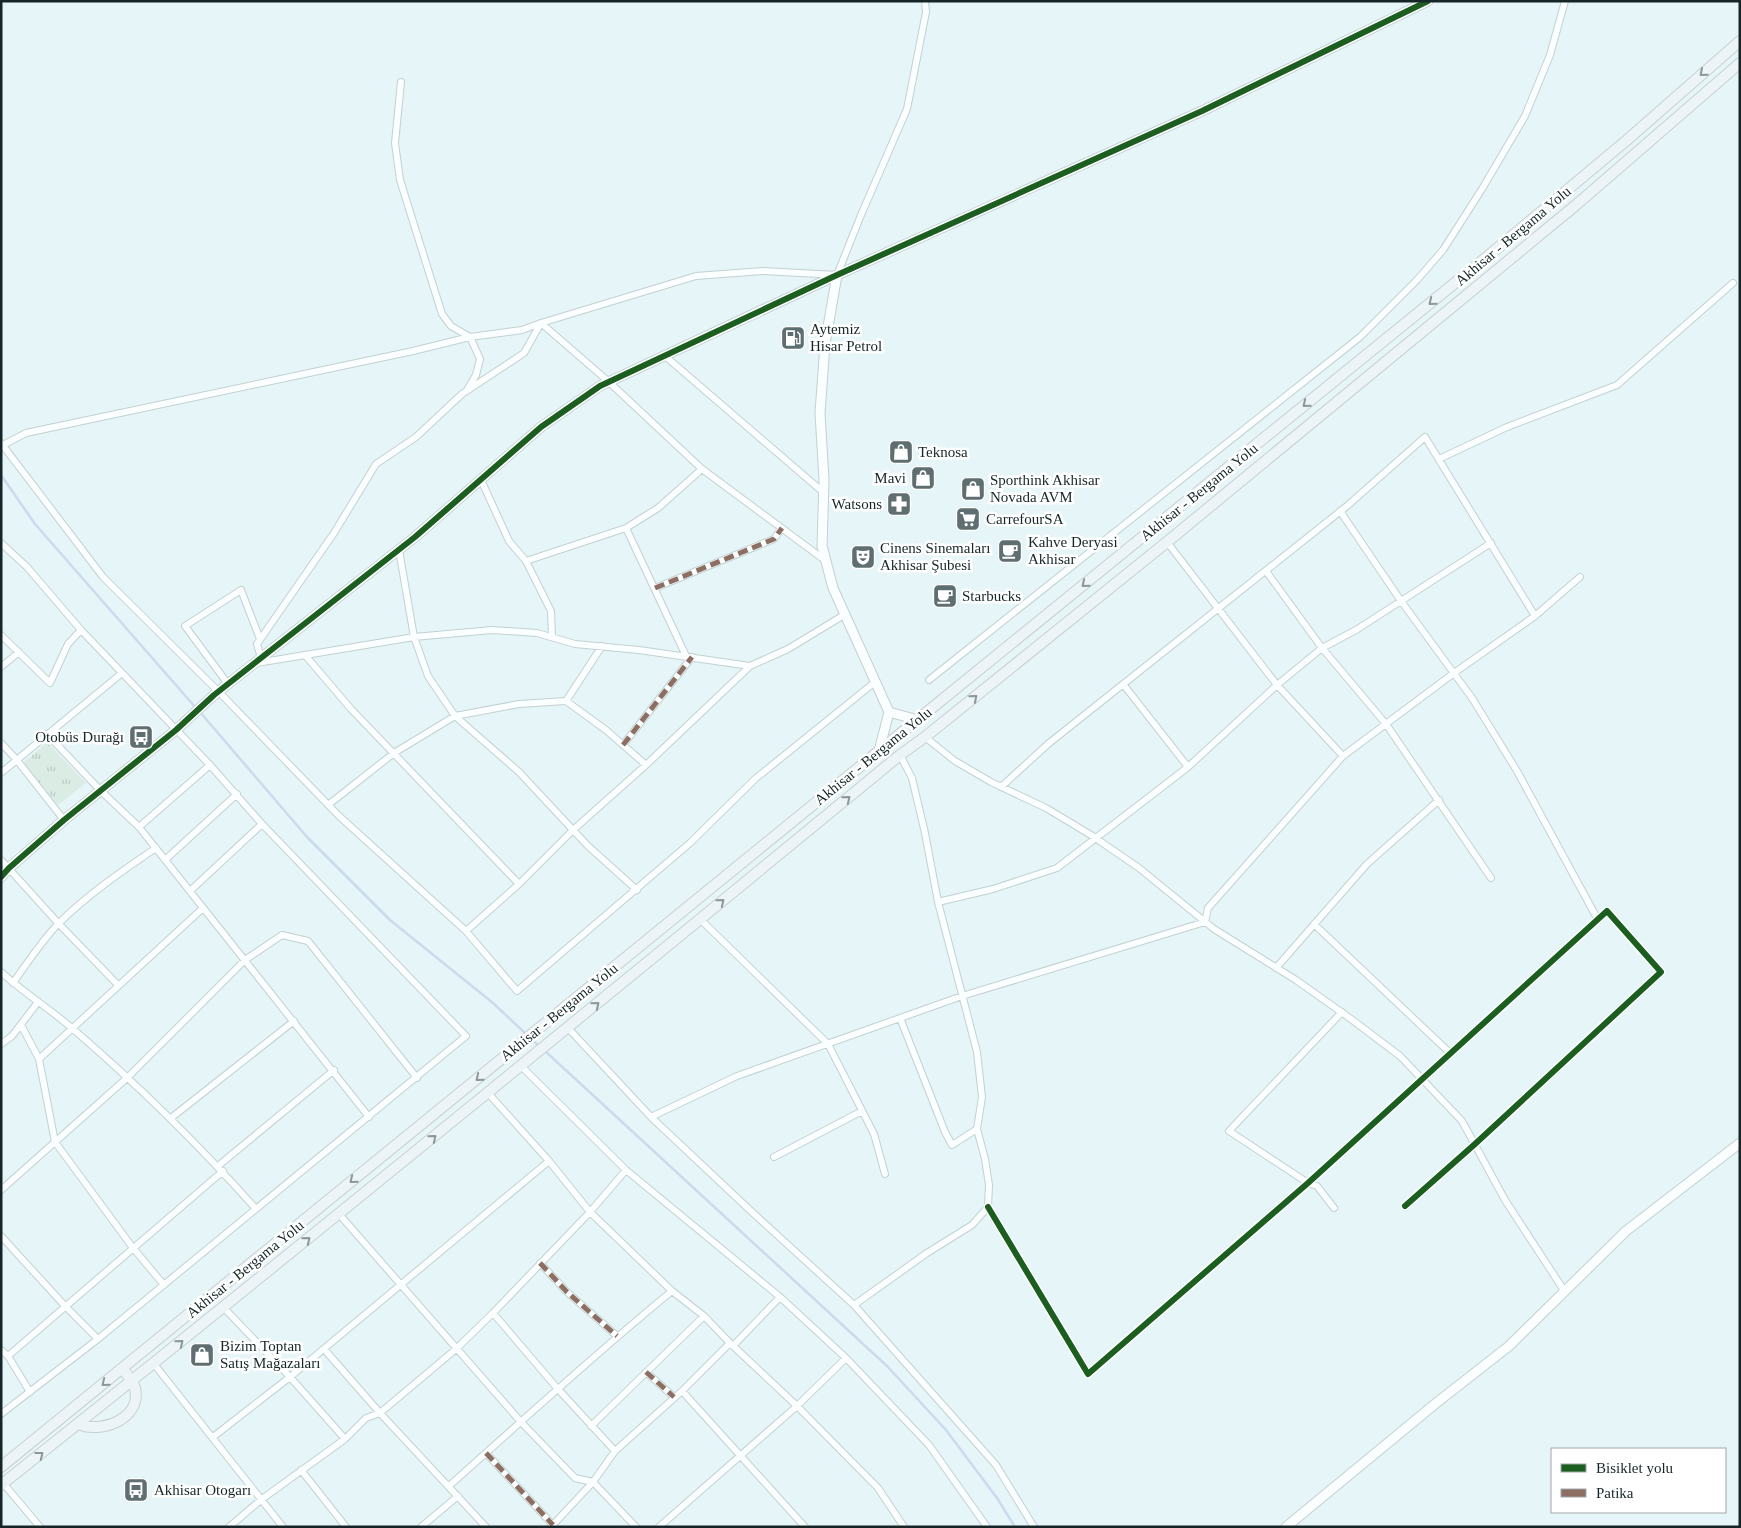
<svg xmlns="http://www.w3.org/2000/svg" width="1741" height="1528" viewBox="0 0 1741 1528" font-family="'Times New Roman',serif">
  <style>
    .park { fill: url(#park-tufts) }
    .lines { fill: none; stroke-linecap: round; stroke-linejoin: round }
    .stream { stroke: #cbdbef; stroke-width: 2.5 }
    .street-casing { stroke: #c2d1d2; stroke-width: 8 }
    .secondary-casing { stroke: #c2d1d2; stroke-width: 11 }
    .primary-casing { stroke: #c8d0d1; stroke-width: 12 }
    .street { stroke: #fbfefe; stroke-width: 6 }
    .secondary { stroke: #fbfefe; stroke-width: 9 }
    .primary { stroke: #edf4f7; stroke-width: 10 }
    .quiet { stroke: #8d6e63; stroke-width: 5; stroke-dasharray: 10 5; stroke-linecap: butt }
    .cycleway-casing { stroke: #fff; stroke-width: 9 }
    .cycleway { stroke: #1b5e20; stroke-width: 6 }
    .oneway { stroke: #8c979a }
    .labels { text-anchor: middle; dominant-baseline: central; stroke-width: 5; stroke-linejoin: round; paint-order: stroke }
    .street-label { font-size: 15px; fill: #162628; stroke: #fff }
    .poi-label { font-size: 15px; fill: #162628; stroke: #fff; text-anchor: start }
  </style>
  <defs>
    <pattern id="park-tufts" width="24" height="20" patternUnits="userSpaceOnUse" patternTransform="scale(1.25)"><rect width="24" height="20" fill="#daece4"/><path d="M3 7l-1-3M5 7V3M7 7l1-3M15 17l-1-3M17 17v-4M19 17l1-3" fill="none" stroke="#bacac4"/></pattern>
  </defs>
  <rect width="100%" height="100%" fill="#e6f5f7"/>
  <!-- park -->
  <path class="park" d="M47,742L86,783L58,805L23,763Z"/>
  <g class="lines">
    <!-- stream -->
    <path class="stream" d="M1,475L35,524L196,708
      M200,712L307,837L390,920L493,1003L526,1034
      M530,1038L539,1046
      M545,1051L887,1366L946,1430L997,1498L1015,1527"/>
    <defs>
      <path id="street" d="M401,82L395,143L400,180L442,314L451,326L470,337L480,359L476,375L467,390
        M665,356L823,492
        M1,443L103,577L219,692L339,816L466,931L517,991L690,843L755,779L875,682
        M3,445L26,433L413,351L470,337L522,330L541,323L696,276L763,271L837,275L861,215L907,109L926,12L925,1
        M1439,459L1507,427L1617,385L1733,283
        M481,480L509,541L526,561L626,528L658,508L702,469
        M1340,511L1401,601L1472,698L1517,771L1598,920
        M626,528L686,656
        M1167,542L1277,685L1343,756
        M1,543L27,567L81,630L210,765L262,824L466,1036L98,1339L1,1414
        M399,550L414,637L428,676L455,716L519,772L588,846L637,890
        M526,561L551,611L552,637
        M1266,571L1322,648L1386,724L1491,878
        M655,588L774,539L782,528
        M1,635L50,683L68,644L81,630
        M305,655L351,709L519,884
        M261,658L257,644L334,533L376,464L416,437L462,394L524,353L541,323L609,382L702,469L826,561
        M257,663L414,637L492,630L537,633L575,644L639,650L750,666L788,649L844,615
        M1,667L19,652
        M929,680L1360,337L1417,280L1443,250L1482,189L1525,116L1550,55L1565,1
        M228,684L185,626L241,590L260,639
        M1123,684L1188,767
        M566,701L602,646
        M47,734L101,791L139,827L369,1117
        M925,737L955,761L991,782L1046,808L1091,835L1139,868L1214,929L1296,980L1351,1019L1400,1056L1462,1121L1505,1200L1565,1292
        M1,743L16,759L64,820
        M623,745L692,657
        M1,773L122,673
        M1001,787L1048,744L1347,506L1425,437L1535,616
        M328,805L394,753L455,716L519,704L566,701L606,730L646,765
        M139,827L210,765
        M1,860L59,924L118,985
        M165,860L237,794
        M190,891L262,824
        M938,902L993,889L1057,868L1188,767L1277,685L1322,648L1356,630L1491,543
        M700,919L828,1044L874,1134L885,1174
        M1314,924L1450,1053
        M466,931L519,884L573,830L646,765L750,666
        M1276,968L1367,864L1439,800
        M1,972C24,993 50,1009 73,1029C138,1085 199,1145 256,1209
        M13,983C27,963 41,942 58,924C87,895 122,871 156,848
        M900,1018L945,1132L952,1145L977,1129
        M21,1025L39,1059L55,1142L133,1248L164,1285
        M568,1028L651,1117L753,1213L854,1305L996,1465L1034,1527
        M1,1044L12,1036L38,1002
        M39,1059L203,908
        M521,1066L626,1170L780,1297L846,1358L929,1445L987,1527
        M488,1093L549,1161L590,1212L672,1291L704,1316L730,1343L797,1406L878,1488L904,1527
        M651,1117L737,1076L962,996L1205,922L1208,908L1343,756L1454,673L1535,616L1580,577
        M171,1118L294,1021
        M774,1157L862,1111
        M218,1166L334,1070
        M1,1190L127,1078L245,960L282,935L308,941L417,1078
        M988,1207L1088,1374L1308,1183L1607,911L1661,972L1475,1144L1405,1206
        M1334,1208L1317,1186L1308,1183L1229,1131L1342,1012
        M339,1214L521,1422L575,1478L593,1482L636,1527
        M1,1236L65,1306L98,1339
        M540,1263L567,1292L617,1336
        M854,1305L927,1253L972,1225L988,1207L989,1185L985,1159L977,1129L982,1097L977,1052L938,902L925,833L912,778L900,755
        M224,1308L290,1377L345,1439
        M493,1313L557,1388L615,1451
        M733,1346L780,1297
        M324,1349L380,1413L486,1527
        M1,1350L8,1356L30,1392
        M8,1356L223,1171
        M154,1364L283,1527
        M646,1372L674,1397
        M682,1391L805,1527
        M591,1426L704,1316
        M213,1437L290,1377L549,1161
        M486,1453L553,1525
        M301,1470L346,1527
        M3,1483L40,1527
        M449,1486C523,1420 595,1354 672,1291
        M229,1527L262,1499L345,1439L366,1418L380,1413L456,1349L493,1313L590,1212L626,1170
        M421,1527L458,1496
        M551,1527L593,1482L615,1451L682,1391L730,1343
        M659,1527L797,1406L846,1358"/>
      <path id="secondary" d="M837,275L825,344L820,413L824,480L822,546L833,588L889,712L879,751
        M889,712L918,720
        M1,877L9,868L64,820L176,730L214,695L415,537L541,427L600,386L837,275L1202,111L1428,1
        M1286,1527L1435,1404L1509,1346L1626,1231L1740,1143"/>
      <path id="primary" d="M78,1424C101,1434 142,1419 135,1388C133,1381 127,1375 123,1369
        M1,1467L879,751L1488,256L1627,140L1740,41
        M1,1485C303,1245 602,1000 900,755L925,737L1167,542L1576,205L1740,63"/>
    </defs>
    <!-- street casing -->
    <use href="#street" class="street-casing"/>
    <!-- secondary casing -->
    <use href="#secondary" class="secondary-casing"/>
    <!-- primary casing -->
    <use href="#primary" class="primary-casing"/>
    <!-- street -->
    <use href="#street" class="street"/>
    <!-- secondary -->
    <use href="#secondary" class="secondary"/>
    <!-- primary -->
    <use href="#primary" class="primary"/>
    <!-- quiet -->
    <path class="quiet" d="M655,588L774,539L782,528
      M623,745L692,657
      M540,1263L567,1292L617,1336
      M646,1372L674,1397
      M486,1453L553,1525"/>
    <defs>
      <path id="cycleway" d="M1,877L9,868L64,820L176,730L214,695L415,537L541,427L600,386L837,275L1202,111L1428,1
        M988,1207L1088,1374L1308,1183L1607,911L1661,972L1475,1144L1405,1206"/>
    </defs>
    <!-- cycleway casing -->
    <use href="#cycleway" class="cycleway-casing"/>
    <!-- cycleway -->
    <use href="#cycleway" class="cycleway"/>
  </g>
  <!-- one-way arrows -->
  <defs><path id="oneway-chevron" d="M-2-3.5L2.5 0L-2 3.5" fill="none" stroke-width="1.6" stroke-linecap="round" stroke-linejoin="round" transform="scale(1.25)"/></defs>
  <g class="oneway">
    <use href="#oneway-chevron" transform="translate(1703 73) rotate(139)"/>
    <use href="#oneway-chevron" transform="translate(1432 302) rotate(141)"/>
    <use href="#oneway-chevron" transform="translate(1306 404) rotate(141)"/>
    <use href="#oneway-chevron" transform="translate(1085 584) rotate(141)"/>
    <use href="#oneway-chevron" transform="translate(974 698) rotate(-39)"/>
    <use href="#oneway-chevron" transform="translate(847 799) rotate(-39)"/>
    <use href="#oneway-chevron" transform="translate(721 902) rotate(-39)"/>
    <use href="#oneway-chevron" transform="translate(596 1005) rotate(-39)"/>
    <use href="#oneway-chevron" transform="translate(479 1078) rotate(141)"/>
    <use href="#oneway-chevron" transform="translate(433 1138) rotate(-39)"/>
    <use href="#oneway-chevron" transform="translate(353 1180) rotate(141)"/>
    <use href="#oneway-chevron" transform="translate(307 1240) rotate(-39)"/>
    <use href="#oneway-chevron" transform="translate(180 1343) rotate(-39)"/>
    <use href="#oneway-chevron" transform="translate(105 1383) rotate(141)"/>
    <use href="#oneway-chevron" transform="translate(40 1455) rotate(-38)"/>
  </g>
  <!-- icons -->
  <defs>
    <symbol id="fuel-square" viewBox="-11 -11 22 22"><rect x="-9" y="-9" width="18" height="18" rx="4" fill="#5f6e70" stroke="#fff"/><path d="M-5.5-6h7V0h2V4h1.3V-2.5L3-4.5l.8-.8L6-3V5H2.5V1h-1V6h-7ZM-4.2-4.7v3.2H.2V-4.7Z" fill="#fff"/></symbol>
    <symbol id="shop-square" viewBox="-11 -11 22 22"><rect x="-9" y="-9" width="18" height="18" rx="4" fill="#5f6e70" stroke="#fff"/><path d="M-5-2.5h2.3a2.7 3.5 0 0 1 5.4 0H5L5.5 6h-11ZM-1.5-2.5h3a1.5 2.3 0 0 0-3 0Z" fill="#fff"/></symbol>
    <symbol id="pharmacy-square" viewBox="-11 -11 22 22"><rect x="-9" y="-9" width="18" height="18" rx="4" fill="#5f6e70" stroke="#fff"/><path d="M-2-6h4v4h4v4h-4v4h-4v-4h-4v-4h4Z" fill="#fff"/></symbol>
    <symbol id="supermarket-square" viewBox="-11 -11 22 22"><rect x="-9" y="-9" width="18" height="18" rx="4" fill="#5f6e70" stroke="#fff"/><path d="M-6-5.5h2.5l.6 2H6L4.5 2H-2.5L-4.4-4H-6ZM-1.5 3.2a1.3 1.3 0 1 0 .1 0ZM3 3.2a1.3 1.3 0 1 0 .1 0Z" fill="#fff"/></symbol>
    <symbol id="cafe-square" viewBox="-11 -11 22 22"><rect x="-9" y="-9" width="18" height="18" rx="4" fill="#5f6e70" stroke="#fff"/><path d="M-5.5-4.5H6V0H3Q3 3.5 0 3.5H-2.5Q-5.5 3.5-5.5 0ZM3-3.2v2h1.7v-2ZM-6 4.5H4V6H-6Z" fill="#fff"/></symbol>
    <symbol id="theatre-square" viewBox="-11 -11 22 22"><rect x="-9" y="-9" width="18" height="18" rx="4" fill="#5f6e70" stroke="#fff"/><path d="M-5-5.5Q0-4 5-5.5V0Q5 5 0 6Q-5 5-5 0ZM-3.3-2.5H-1v1.5H-3.3ZM1-2.5H3.3v1.5H1ZM-2.8 1Q0 5.5 2.8 1Z" fill="#fff"/></symbol>
    <symbol id="bus-square" viewBox="-11 -11 22 22"><rect x="-9" y="-9" width="18" height="18" rx="4" fill="#5f6e70" stroke="#fff"/><path d="M-5-6H5V4H4V6H2V4H-2V6H-4V4H-5ZM-3.5-4V0h7V-4ZM-3.5 1.2v1.5H-2V1.2ZM2 1.2v1.5H3.5V1.2Z" fill="#fff"/></symbol>
  </defs>
  <g fill-rule="evenodd">
    <use href="#fuel-square" x="779" y="324" width="28" height="28"/>
    <use href="#shop-square" x="887" y="438" width="28" height="28"/>
    <use href="#shop-square" x="909" y="464" width="28" height="28"/>
    <use href="#shop-square" x="959" y="475" width="28" height="28"/>
    <use href="#pharmacy-square" x="885" y="490" width="28" height="28"/>
    <use href="#supermarket-square" x="954" y="505" width="28" height="28"/>
    <use href="#cafe-square" x="996" y="537" width="28" height="28"/>
    <use href="#theatre-square" x="849" y="543" width="28" height="28"/>
    <use href="#cafe-square" x="931" y="582" width="28" height="28"/>
    <use href="#bus-square" x="127" y="723" width="28" height="28"/>
    <use href="#shop-square" x="188" y="1341" width="28" height="28"/>
    <use href="#bus-square" x="122" y="1476" width="28" height="28"/>
  </g>
  <g class="labels">
    <!-- street labels -->
    <g class="street-label">
      <text transform="translate(1513 236) rotate(-40)">Akhisar - Bergama Yolu</text>
      <text transform="translate(1199 492) rotate(-39)">Akhisar - Bergama Yolu</text>
      <text transform="translate(873 756) rotate(-39)">Akhisar - Bergama Yolu</text>
      <text transform="translate(559 1012) rotate(-39)">Akhisar - Bergama Yolu</text>
      <text transform="translate(245 1269) rotate(-39)">Akhisar - Bergama Yolu</text>
    </g>
    <!-- poi labels -->
    <g class="poi-label">
      <text x="810" y="329">Aytemiz<tspan x="810" dy="17">Hisar Petrol</tspan></text>
      <text x="918" y="452">Teknosa</text>
      <text x="906" y="478" text-anchor="end">Mavi</text>
      <text x="990" y="480">Sporthink Akhisar<tspan x="990" dy="17">Novada AVM</tspan></text>
      <text x="882" y="504" text-anchor="end">Watsons</text>
      <text x="986" y="519">CarrefourSA</text>
      <text x="1028" y="542">Kahve Deryasi<tspan x="1028" dy="17">Akhisar</tspan></text>
      <text x="880" y="548">Cinens Sinemaları<tspan x="880" dy="17">Akhisar Şubesi</tspan></text>
      <text x="962" y="596">Starbucks</text>
      <text x="124" y="737" text-anchor="end">Otobüs Durağı</text>
      <text x="220" y="1346">Bizim Toptan<tspan x="220" dy="17">Satış Mağazaları</tspan></text>
      <text x="154" y="1490">Akhisar Otogarı</text>
    </g>
  </g>
  <!-- border -->
  <rect width="1741" height="1528" fill="none" stroke="#162628" stroke-width="5"/>
  <!-- legend -->
  <rect x="1551" y="1448" width="175" height="65" fill="#ffffff" stroke="#a2a8a9"/>
  <rect x="1561" y="1464" width="25" height="8" fill="#1b5e20" stroke="#a2a8a9"/>
  <text x="1596" y="1473" font-size="15" fill="#162628">Bisiklet yolu</text>
  <rect x="1561" y="1489" width="25" height="8" fill="#8d6e63" stroke="#a2a8a9"/>
  <text x="1596" y="1498" font-size="15" fill="#162628">Patika</text>
</svg>
